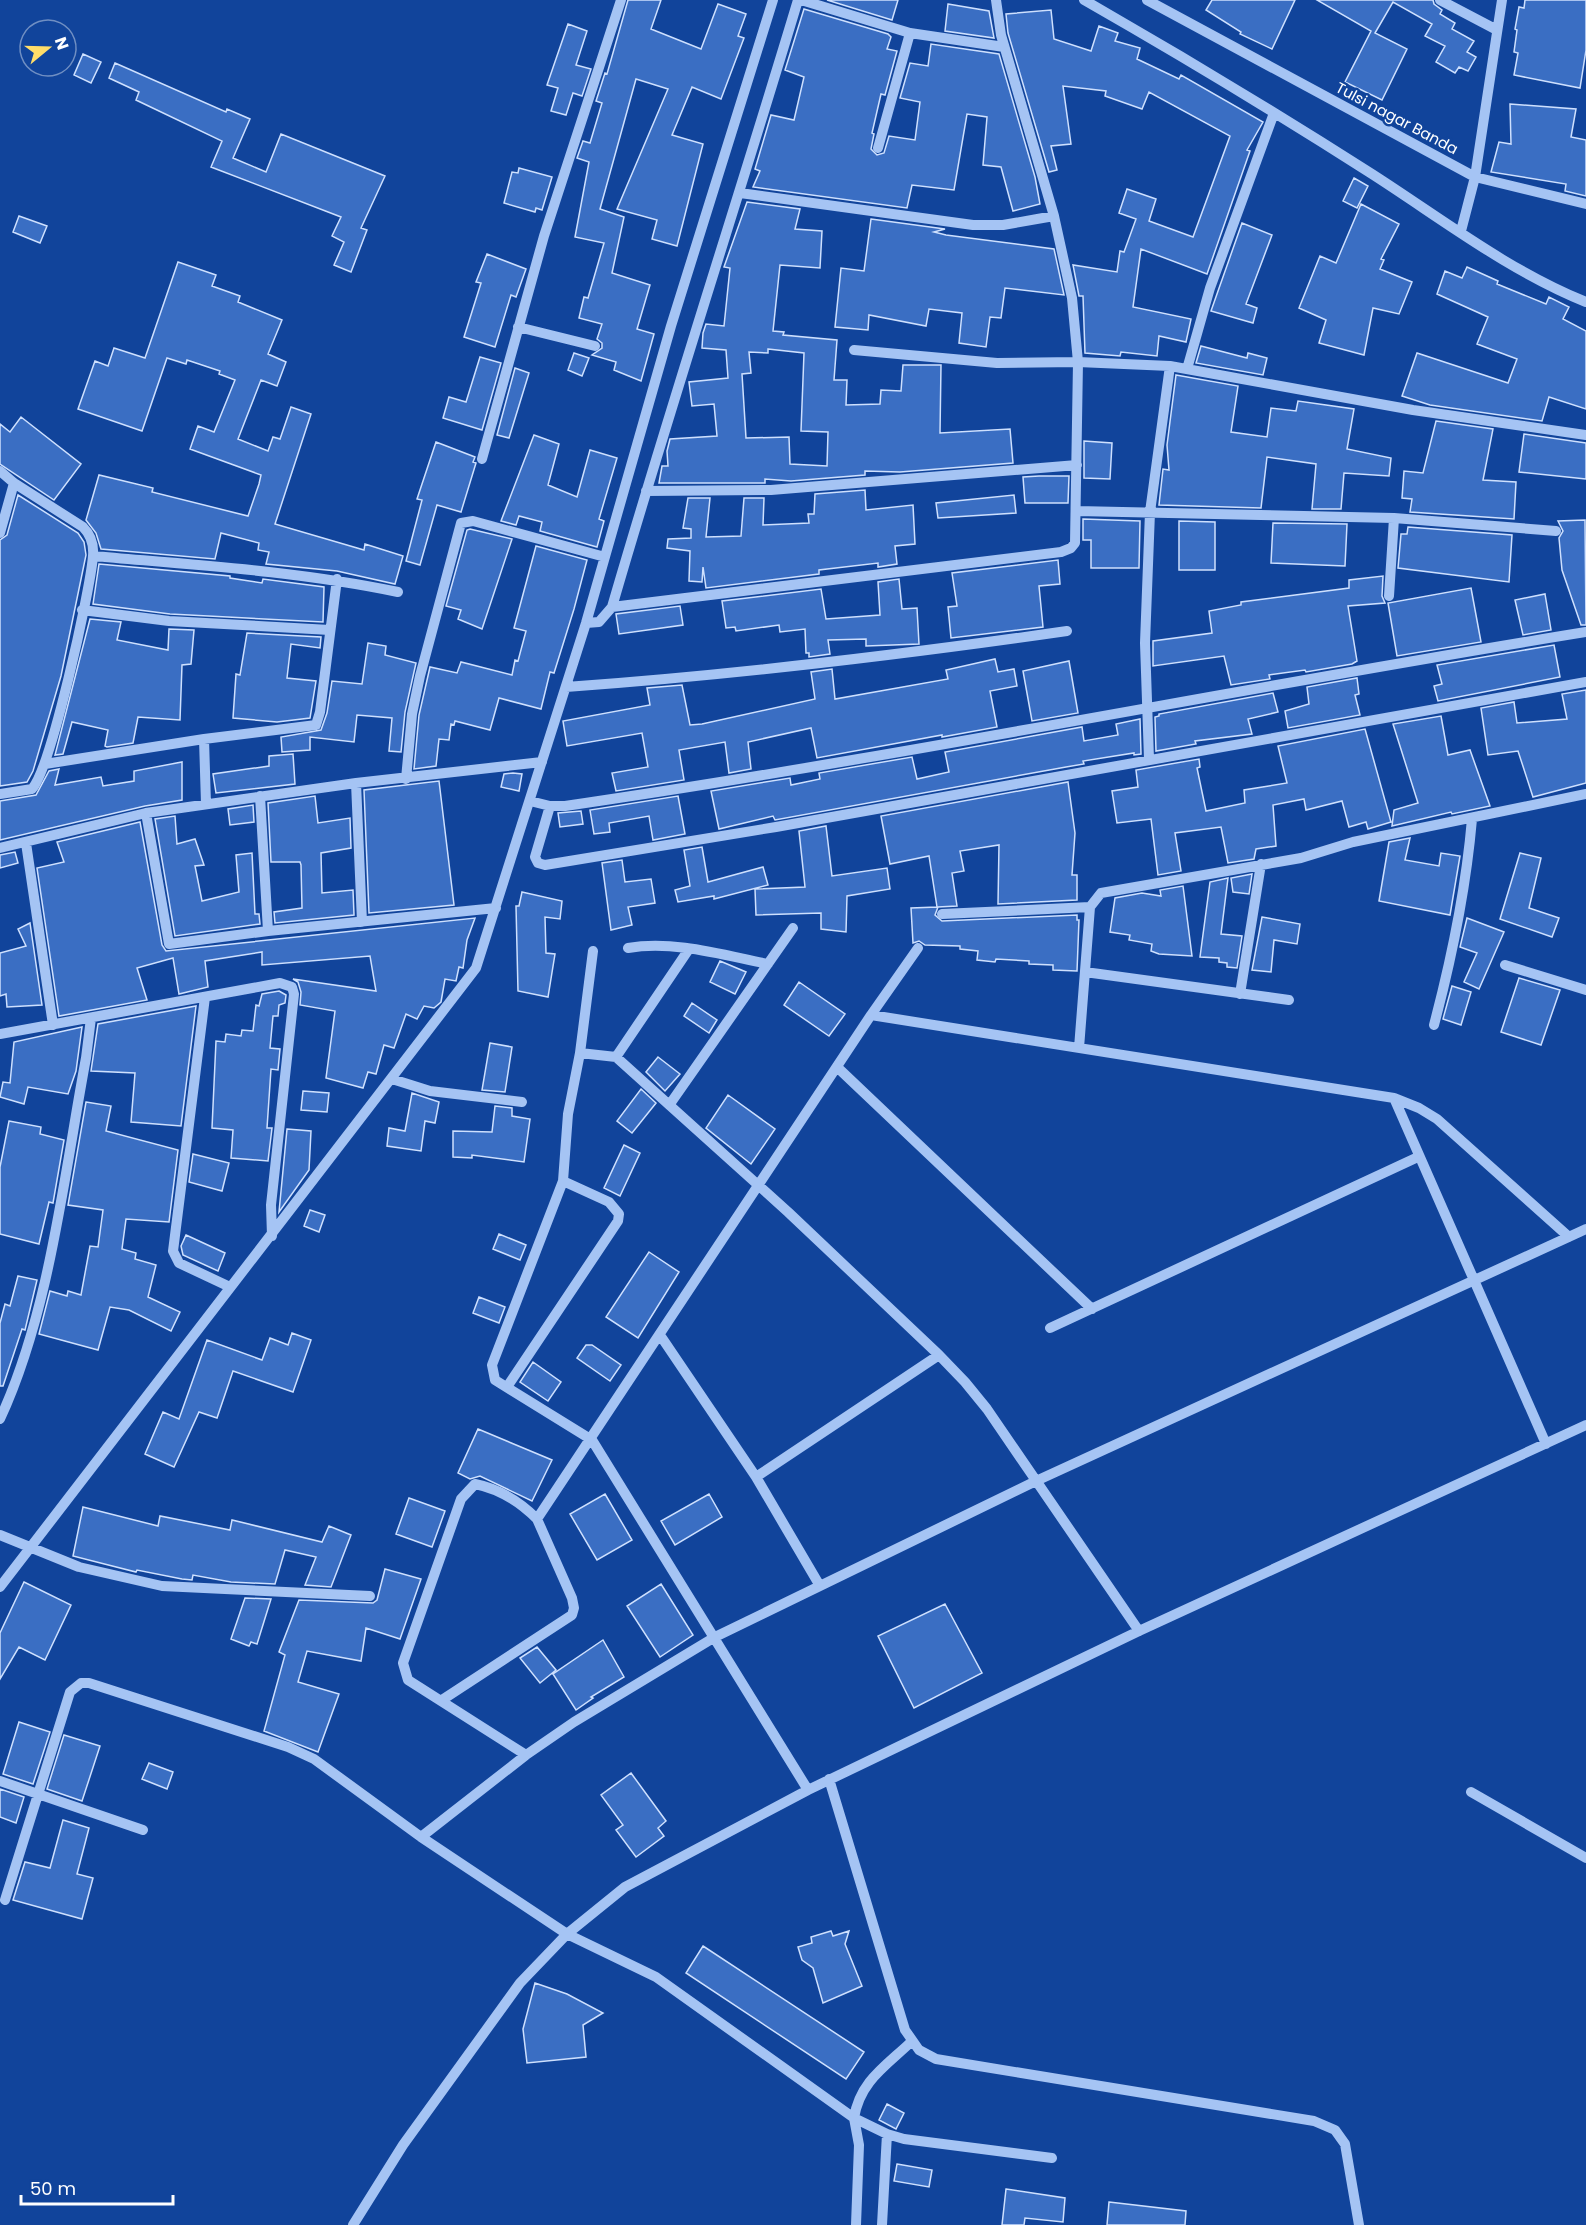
<svg xmlns="http://www.w3.org/2000/svg" width="1586" height="2225" viewBox="0 0 1586 2225" font-family="Poppins,sans-serif">
  <style>
    .building { fill: #3a6ec3; stroke: #cee0fe; stroke-width: 1.5; fill-rule: evenodd }
    .lines { fill: none; stroke-linecap: round; stroke-linejoin: round }
    .minor { stroke: #a5c4f4; stroke-width: 10 }
    .labels { text-anchor: middle; dominant-baseline: central; stroke-width: 5; stroke-linejoin: round; paint-order: stroke }
    .street-label { font-size: 15px; fill: #fff; stroke: #11449b }
  </style>
  <rect width="100%" height="100%" fill="#11449b"/>
  <!-- building -->
  <path class="building" d="M628,0H661L651,29L701,49L718,4L746,14L738,36L744,38L721,99L692,87L672,135L703,144L677,246L652,239L657,220L617,209L668,89L636,79L600,209L624,217L612,273L650,285L637,329L654,334L641,381L614,370L616,362L592,355L602,348V343L597,339L602,324L579,318L584,297L588,298L604,243L575,237L589,162L577,158L583,141L590,143L602,103L596,101L605,73L607,74Z
    M827,0H898L892,20Z
    M1212,0H1295L1272,49L1240,34L1241,32L1206,10Z
    M1317,0H1433L1434,4L1442,10L1440,14L1455,23L1452,29L1474,41L1467,52L1476,57L1468,71L1459,67L1455,73L1436,62L1445,46L1425,36L1432,24L1393,2L1375,33L1407,49L1382,100L1345,82L1371,31Z
    M1525,0H1586V50L1580,88L1514,75L1518,53L1514,52L1517,30L1515,29L1519,7L1524,8Z
    M948,4L989,11L994,38L945,31Z
    M804,9L888,34L891,37L887,49L897,51L885,95L881,94L872,133L874,134L871,149L877,155L884,153L889,136L915,140L920,102L900,98L910,63L928,66L931,44L999,54L1035,177L1040,204L1013,211L1001,167L983,165L987,117L967,114L954,190L912,185L907,208L753,187L760,171L755,169L771,115L794,120L804,77L785,70Z
    M1051,10L1054,39L1091,51L1099,26L1118,33L1115,41L1140,48L1137,59L1179,79L1181,75L1263,122L1247,150L1250,151L1207,274L1141,249L1133,307L1191,319L1186,342L1159,336L1157,356L1121,352L1120,356L1085,353L1083,296H1079L1073,265L1117,272L1120,251L1124,252L1136,219L1119,213L1127,189L1156,199L1149,221L1193,237L1230,136L1149,92L1142,109L1105,96L1106,91L1063,86L1071,144L1051,146L1057,170L1049,172L1008,33L1006,14Z
    M568,24L587,31L576,65L591,69L582,96L573,93L566,115L551,111L558,88L547,85Z
    M83,54L101,62L91,83L74,75Z
    M115,63L226,112L227,109L250,119L233,158L266,172L281,134L385,176L361,228L367,230L351,272L334,265L344,242L332,236L341,217L211,167L222,141L136,100L139,92L109,78Z
    M1510,104L1576,109L1571,137L1586,140V196L1565,191L1566,184L1491,172L1499,142L1511,144Z
    M519,168L552,177L542,210L536,208L535,212L504,203L512,172L518,173Z
    M1354,178L1368,186L1357,208L1343,201Z
    M747,202L800,209L795,229L822,231L820,268L780,265L773,331L784,332L783,335L837,340L834,380H847L846,405L880,404L881,390L901,391L903,365H941L940,433L1010,429L1013,463L900,472L865,471V475L791,481L765,479V483H659L662,466H668L667,451L670,439L717,436L714,404L692,406L689,382L728,378L726,350L702,348L703,333L706,324L724,326L730,268L724,267ZM768,349L804,353L801,431L828,432L827,466L790,464L789,437L746,438L742,374L751,373L749,352L768,353Z
    M1361,204L1399,224L1381,259L1384,260L1380,269L1412,282L1399,314L1373,308L1364,355L1319,343L1326,320L1299,308L1320,256L1336,263Z
    M19,216L47,226L40,243L13,232Z
    M871,219L945,229L934,232L946,235L1054,249L1064,295L1005,288L1001,318L990,317L986,347L959,343L962,313L929,309L926,326L869,315L868,330L835,327L841,268L864,271Z
    M1242,223L1272,235L1246,304L1257,308L1253,323L1211,311Z
    M487,254L526,269L516,297L511,295L495,347L464,337L481,283L476,282Z
    M178,262L216,275L212,286L240,296L238,302L282,320L268,354L286,362L277,386L261,380L238,439L268,451L273,437L280,439L291,407L311,414L275,524L364,550L365,544L403,556L395,584L337,571L266,564L269,552L258,550L259,543L221,533L215,559L101,549L96,533L86,520L99,475L153,488L152,492L248,516L259,484L261,475L190,449L198,426L214,432L235,380L219,374L220,371L187,360L186,364L167,358L142,431L78,409L95,361L108,366L114,348L145,358Z
    M1467,267L1498,281L1497,284L1546,304L1549,297L1569,307L1563,319L1586,331V409L1549,397L1542,421L1430,405L1402,396L1417,353L1508,383L1517,359L1477,344L1488,317L1437,294L1445,271L1462,278Z
    M1201,346L1247,358L1248,353L1267,358L1263,375L1196,363Z
    M574,353L589,358L582,376L568,370Z
    M480,357L501,363L482,430L443,418L449,397L466,402Z
    M515,368L529,373L509,438L497,435Z
    M1176,375L1238,386L1231,432L1267,437L1271,408L1296,411L1298,401L1354,409L1347,449L1391,458L1389,476L1344,473L1341,509H1312L1316,464L1267,457L1261,508L1159,505L1163,469L1169,470L1167,445Z
    M21,417L81,464L54,500L0,464V424L10,432Z
    M1436,421L1493,429L1483,480L1516,482L1514,519L1410,512L1412,499L1402,498L1404,471L1423,473Z
    M1524,434L1586,443V479L1519,472Z
    M534,435L559,444L548,485L577,497L590,450L617,458L599,519L604,521L597,547L540,531L542,522L519,516L516,525L501,521Z
    M1084,441L1112,443L1110,479L1084,478Z
    M436,442L475,457L473,462L476,463L461,512L437,505L420,565L406,561L422,500L417,499Z
    M1039,476H1069L1068,503H1025L1023,477Z
    M865,490L866,510L913,505L915,544L895,546L897,564L878,567V563L819,570V574L706,588L703,567L702,582L689,581L690,551L667,548L668,539L691,538V529L683,528L688,498H710L706,537L741,536L744,498H764L763,525L809,523L808,514H814L815,494Z
    M18,495L78,533L84,542L86,555L61,676L33,771L27,782L0,786V540L7,535Z
    M1014,495L1016,513L938,518L936,503Z
    M1083,519L1140,521L1139,568H1091V540H1083Z
    M1585,520L1586,625H1581L1562,570L1559,538L1563,531L1558,521Z
    M1179,521L1215,522V570H1179Z
    M1273,523L1347,524L1345,566L1271,563Z
    M1408,527L1512,535L1509,582L1398,568L1401,534H1407Z
    M470,529L512,539L482,629L458,619L461,610L446,606L467,530Z
    M536,546L587,560L574,609L554,673L550,672L541,709L499,698L490,730L455,721L454,725L451,724L449,740L439,739L436,766L414,769L419,715L430,667L457,673L461,662L512,675L515,660L518,661L526,631L514,628Z
    M1058,560L1060,584L1039,586L1043,627L951,638L948,607L957,606L952,573Z
    M99,564L230,576V578L262,583L263,579L324,587L323,622L170,614L93,604Z
    M1383,576L1382,596L1385,603L1348,606L1357,661L1352,664L1306,672L1305,670L1269,675L1270,679L1231,685L1224,656L1153,666V641L1212,633L1209,611L1241,605V602L1349,588V580Z
    M899,579L902,609L917,608L919,644L866,646V639L828,640L830,654L809,657V653H806L805,629L780,632L779,625L736,631L735,627L726,628L722,601L821,589L826,619L880,615L878,582Z
    M1471,588L1481,642L1397,656L1388,603Z
    M1545,594L1551,630L1523,635L1515,600Z
    M680,606L683,625L619,634L616,614Z
    M90,619L121,622L117,640L168,650L169,629L194,630L191,664L182,665L180,720L138,717L133,743L107,747L105,746L108,730L72,722L63,754L55,755Z
    M247,633L321,637L320,648L291,644L287,678L316,681L310,718L277,722L233,718L236,674L240,675Z
    M368,643L386,646L385,655L416,663L405,712L401,752L389,751L392,718L357,715L354,742L310,737V750L282,752L281,737L321,730L327,713L332,681L362,684Z
    M1554,645L1560,677L1438,701L1434,686L1442,684L1437,665Z
    M995,659L998,672L1014,669L1017,686L990,691L997,727L942,737V735L817,758L811,728L748,742L751,769L729,773L725,742L679,750L684,780L616,791L612,773L648,767L642,733L567,746L563,721L650,705L647,688L682,685L690,725L702,724L815,699L811,672L832,669L835,699L948,679L946,670Z
    M1069,661L1078,713L1032,721L1023,671Z
    M1357,678L1359,694L1355,695L1360,715L1288,728L1285,711L1309,704L1307,687Z
    M1586,690V783L1533,797L1518,751L1488,755L1481,708L1514,702L1517,723L1567,719L1562,694Z
    M1273,693L1278,712L1248,719L1252,734L1195,741L1196,744L1156,751L1155,717L1159,716V714Z
    M1441,716L1448,755L1470,750L1490,806L1452,814L1451,812L1392,826L1394,810L1418,803L1393,724Z
    M1140,719L1141,754L1134,755V753L1083,761L1084,764L1066,767L775,820L773,816L719,829L711,791L790,778L791,785L820,779L819,773L912,757L917,779L949,772L945,752L1082,727L1084,741L1118,735L1116,724Z
    M1365,729L1391,822L1368,829L1366,822L1349,827L1342,801L1306,810L1304,799L1273,805L1276,846L1256,849L1254,859L1228,863L1221,827L1175,833L1181,871L1158,875L1151,819L1117,823L1112,791L1138,787L1136,770L1199,759L1200,767L1197,768L1206,811L1245,803L1244,790L1287,783L1278,746Z
    M293,754L295,784L216,793L213,774L269,766V756Z
    M182,762V800L145,806L0,840V801L36,795L49,771L59,769L55,785L101,777L103,786L134,781V771Z
    M513,773L522,774L519,791L501,787L504,774Z
    M439,781L454,905L369,913L364,790Z
    M1068,782L1075,833L1072,875H1077V900L998,904L999,845L960,851L964,871L952,873L957,906L938,907L935,915L942,921L1077,915V920H1079L1077,971L1053,970V965L1029,964V961L996,959L995,962L977,960L978,951L960,949V946L925,945L919,941L913,943L911,908L937,907L929,856L890,864L881,816Z
    M315,796L318,823L350,818L351,848L321,853L322,893L353,890L354,915L275,923L274,912L302,908L301,865L300,862H271L268,803Z
    M678,796L685,834L653,840L649,816L609,823L610,832L594,834L590,810Z
    M253,805L254,822L230,825L228,809Z
    M581,811L583,824L560,827L558,813Z
    M175,816L177,844L195,839L204,865L195,866L202,901L239,892L236,855L252,853L255,914H259L260,924L175,936L155,819Z
    M140,822L162,945L166,951L475,918L467,940L463,968L459,967L456,981L445,979L441,1002L434,1008L424,1006L417,1019L406,1014L394,1048L384,1045L376,1074L368,1072L363,1088L326,1078L335,1011L300,1005L301,992L298,982L293,979L376,991L370,956L262,965V952L205,961L208,987L179,994L173,958L137,968L147,1000L59,1016L37,868L64,862L57,842Z
    M826,826L832,876L887,868L890,889L847,896L846,932L821,929V913L756,915L755,889L805,887L799,831Z
    M1410,838L1405,860L1439,866L1441,853L1460,856L1450,915L1379,901L1389,842Z
    M702,847L708,882L763,867L768,885L714,899V896L678,902L675,890L690,886L684,850Z
    M15,852L18,863L0,868V855Z
    M1520,853L1541,858L1529,908L1559,918L1552,937L1500,919Z
    M622,860L625,882L651,879L655,903L628,907L632,925L611,930L602,863Z
    M1252,874L1249,894L1233,892L1231,878Z
    M1228,878L1221,934L1242,936L1237,968L1227,967V963L1219,962V958L1200,957L1210,882Z
    M1183,886L1192,956L1159,954L1151,951L1152,944L1129,940L1130,935L1110,932L1115,898L1142,893L1161,896L1160,890Z
    M522,892L562,901L560,919L545,917L546,953L555,954L548,997L518,991L516,906H519Z
    M1262,917L1300,924L1297,944L1274,940L1271,972L1252,970Z
    M1467,918L1504,932L1479,989L1464,982L1477,953L1460,947Z
    M30,923L42,1005L7,1007L6,994L0,996V953L26,946L18,929Z
    M720,961L746,972L735,994L710,982Z
    M1519,978L1560,990L1541,1045L1501,1032Z
    M799,982L845,1014L829,1036L784,1005Z
    M1452,986L1471,992L1461,1025L1443,1019Z
    M279,991L286,995L285,1003L279,1005L278,1016H273L270,1048L280,1049L278,1070L271,1069L267,1128H272L268,1161L231,1158L233,1130L212,1128L216,1041L225,1042L226,1034L241,1036L242,1030L253,1031L256,1005L259,1006L262,994Z
    M692,1003L717,1020L709,1033L684,1016Z
    M196,1006L181,1126L131,1122L135,1073L91,1071L98,1024Z
    M82,1027L76,1071L68,1094L28,1087L24,1104L0,1097L3,1082L10,1083L14,1042Z
    M490,1043L512,1047L505,1092L482,1090Z
    M658,1057L680,1074L665,1091L646,1072Z
    M641,1089L656,1103L632,1133L617,1121Z
    M303,1091L329,1093L327,1112L301,1110Z
    M412,1093L439,1102L435,1123L425,1121L421,1151L387,1146L389,1128L405,1131Z
    M728,1095L775,1129L751,1164L706,1128Z
    M86,1102L111,1106L106,1131L178,1150L169,1222L126,1219L122,1249L136,1253L135,1259L156,1265L148,1297L180,1312L171,1331L129,1310L110,1307L98,1350L39,1334L50,1291L67,1296L68,1291L81,1295L90,1246L98,1247L103,1210L68,1205Z
    M495,1106L512,1108V1116L530,1119L524,1162L472,1155V1158L453,1157V1131L492,1132Z
    M9,1121L41,1127L40,1134L64,1140L53,1203L49,1202L39,1244L0,1234V1167Z
    M287,1129L311,1131L309,1170L279,1212Z
    M624,1145L640,1153L620,1196L604,1188Z
    M193,1154L229,1163L222,1191L189,1182Z
    M310,1210L325,1215L319,1232L304,1226Z
    M499,1234L526,1245L520,1260L493,1249Z
    M186,1235L225,1253L218,1271L183,1255L181,1246Z
    M649,1252L679,1272L638,1338L606,1317Z
    M18,1276L37,1280L25,1330L22,1329L3,1386H0V1323L5,1304L10,1306Z
    M479,1297L505,1307L499,1323L473,1313Z
    M292,1333L311,1340L293,1392L233,1371L217,1418L199,1412L174,1467L145,1454L163,1412L179,1419L207,1340L262,1360L270,1338L288,1345Z
    M586,1345H592L621,1365L610,1381L577,1358Z
    M533,1362L561,1382L548,1401L520,1382Z
    M478,1429L552,1460L532,1501L480,1476L470,1479L458,1473Z
    M605,1494L632,1540L597,1560L570,1514Z
    M709,1494L722,1517L675,1545L661,1521Z
    M409,1498L445,1511L432,1547L396,1534Z
    M83,1507L158,1526L160,1516L230,1530L232,1520L322,1542L329,1526L351,1535L331,1587L305,1585L316,1557L285,1550L275,1584L231,1582L193,1575L192,1580L182,1579L137,1570L136,1572L73,1556Z
    M385,1569L421,1579L400,1639L366,1628L361,1661L307,1651L298,1682L339,1694L318,1752L264,1731L285,1655L279,1652L299,1600L373,1603L377,1600Z
    M24,1582L71,1605L45,1660L19,1647L0,1679V1633Z
    M661,1584L693,1635L660,1657L627,1606Z
    M245,1598L271,1599L257,1644L251,1642L249,1646L231,1639Z
    M945,1604L982,1673L914,1708L878,1636Z
    M603,1640L624,1677L591,1697L593,1698L576,1710L553,1674Z
    M537,1647L556,1670L540,1683L520,1658Z
    M19,1722L50,1732L33,1784L3,1774Z
    M64,1735L100,1746L82,1801L47,1789Z
    M149,1763L173,1772L167,1789L142,1779Z
    M631,1773L666,1821L658,1828L664,1836L636,1857L616,1830L623,1825L601,1795Z
    M0,1789L24,1797L16,1823L0,1817Z
    M63,1820L89,1828L77,1874L93,1878L82,1919L13,1900L25,1862L50,1868Z
    M831,1931L833,1936L849,1931L845,1944L862,1986L823,2003L813,1968L802,1960L798,1947L812,1943L811,1937Z
    M703,1946L864,2052L846,2079L686,1973Z
    M535,1983L567,1994L603,2013L583,2025L586,2057L527,2063L523,2029Z
    M887,2104L904,2113L896,2129L879,2120Z
    M897,2164L932,2170L929,2187L894,2181Z
    M1006,2189L1065,2198L1063,2222L1025,2218L1024,2225H1002Z
    M1109,2202L1186,2211L1185,2225H1107Z"/>
  <g class="lines">
    <!-- minor -->
    <path class="minor" d="M801,0L910,33L1004,47
      M1084,0C1182,56 1278,114 1372,174C1442,219 1509,271 1586,302
      M1147,0L1475,177L1502,0
      M1440,0L1497,30
      M878,148L910,33
      M740,193L973,225H1003L1054,216
      M1461,231L1475,177L1586,204
      M518,327L595,346
      M854,350L997,363L1078,362L1170,366L1413,410L1586,435
      M1187,369L1210,288L1274,113
      M482,459L544,236L621,0
      M0,471L14,483L83,527C91,535 94,544 93,556C90,592 51,768 32,789L0,794
      M646,491L771,490L1077,465
      M1077,511L1394,518L1556,531
      M0,533L14,483
      M93,556C195,565 297,571 398,592
      M1389,596L1394,518
      M612,607L1061,552L1071,548L1075,543L1078,362L1072,298L1054,216L1001,35L996,0
      M82,610L169,621L330,630
      M586,623L599,622L612,607C671,404 737,203 798,0
      M566,687C734,675 900,655 1067,631
      M204,739L206,804
      M1149,759L1145,643L1150,512L1170,366
      M45,764L204,739L316,725L320,712L337,579
      M406,779L412,714L420,676L461,523L473,521L605,557
      M356,783L362,922
      M260,796L268,931
      M530,801L550,806H565C906,756 1245,687 1586,632
      M550,806L535,857L538,863L545,865L776,827L1586,682
      M146,813L169,944L268,931L496,908
      M26,843L53,1025
      M0,848L146,813L356,783L542,762
      M942,914L1090,907
      M628,948C673,940 723,955 768,964
      M593,951L580,1053L616,1057L788,1212L939,1355L965,1382L987,1409L1139,1631
      M1505,965L1586,990
      M1085,972L1289,1000
      M1240,994L1261,864
      M205,997L173,1251L179,1263L230,1287
      M871,1015L1394,1098L1546,1444
      M1434,1025C1452,957 1466,889 1472,819
      M0,1034L280,983L292,987L294,994L271,1205L272,1236
      M1079,1048L1090,907L1101,893L1301,858L1353,842L1586,794
      M580,1053L568,1114L563,1181L492,1365L495,1380L592,1440L808,1790
      M616,1057L689,949
      M837,1067L1092,1309
      M392,1079L430,1091L522,1102
      M1394,1098L1419,1108L1437,1119L1569,1237
      M670,1104L793,928
      M1050,1328L1418,1157
      M660,1335L756,1477L820,1586
      M507,1387L618,1221L619,1214L609,1202L563,1181
      M0,1419C50,1311 64,1175 86,1058L91,1018
      M756,1477L939,1355
      M0,1535L79,1567L162,1586L370,1596
      M0,1587L476,968L586,623L671,326L773,0
      M442,1700L572,1615L574,1608L572,1598L537,1519
      M526,1755L408,1680L403,1663L461,1499L475,1484C500,1489 520,1502 537,1519L871,1015L918,948
      M829,1779L905,2030L919,2050L936,2059L1314,2121L1335,2130L1345,2144L1359,2225
      M0,1781L143,1830
      M1471,1792L1586,1858
      M421,1837L526,1755L574,1722L715,1637L1036,1481L1586,1229
      M5,1900L70,1692L81,1683H89L288,1747L314,1759L421,1837L567,1934L656,1977L854,2118L859,2145L856,2225
      M911,2042C886,2066 860,2081 854,2118L887,2134L904,2139L1052,2158
      M353,2225L403,2145L520,1983L567,1934L625,1887L808,1790L1139,1631L1586,1425
      M882,2225L887,2134"/>
  </g>
  <g class="labels">
    <!-- street labels -->
    <g class="street-label">
      <text transform="translate(1397 118) rotate(28)">Tulsi nagar Banda</text>
    </g>
  </g>
  <!-- north arrow -->
  <g transform="translate(48 48) rotate(71)"><circle r="28" fill="#11449b" stroke="#708fc3" stroke-width="1.5"/>
  <path d="M0-4.5L10 22L0 15L-10 22Z" fill="#ffdd69"/>
  <text y="-9" font-size="16" font-weight="bold" text-anchor="middle" fill="#ffffff">N</text>
  </g>
  <!-- scale -->
  <path d="M21 2195v9h152v-9" fill="none" stroke="#ffffff" stroke-width="3"/>
  <text x="30" y="2195" font-size="18" fill="#ffffff" stroke="#11449b" stroke-width="4.5" paint-order="stroke">50 m</text>
</svg>
